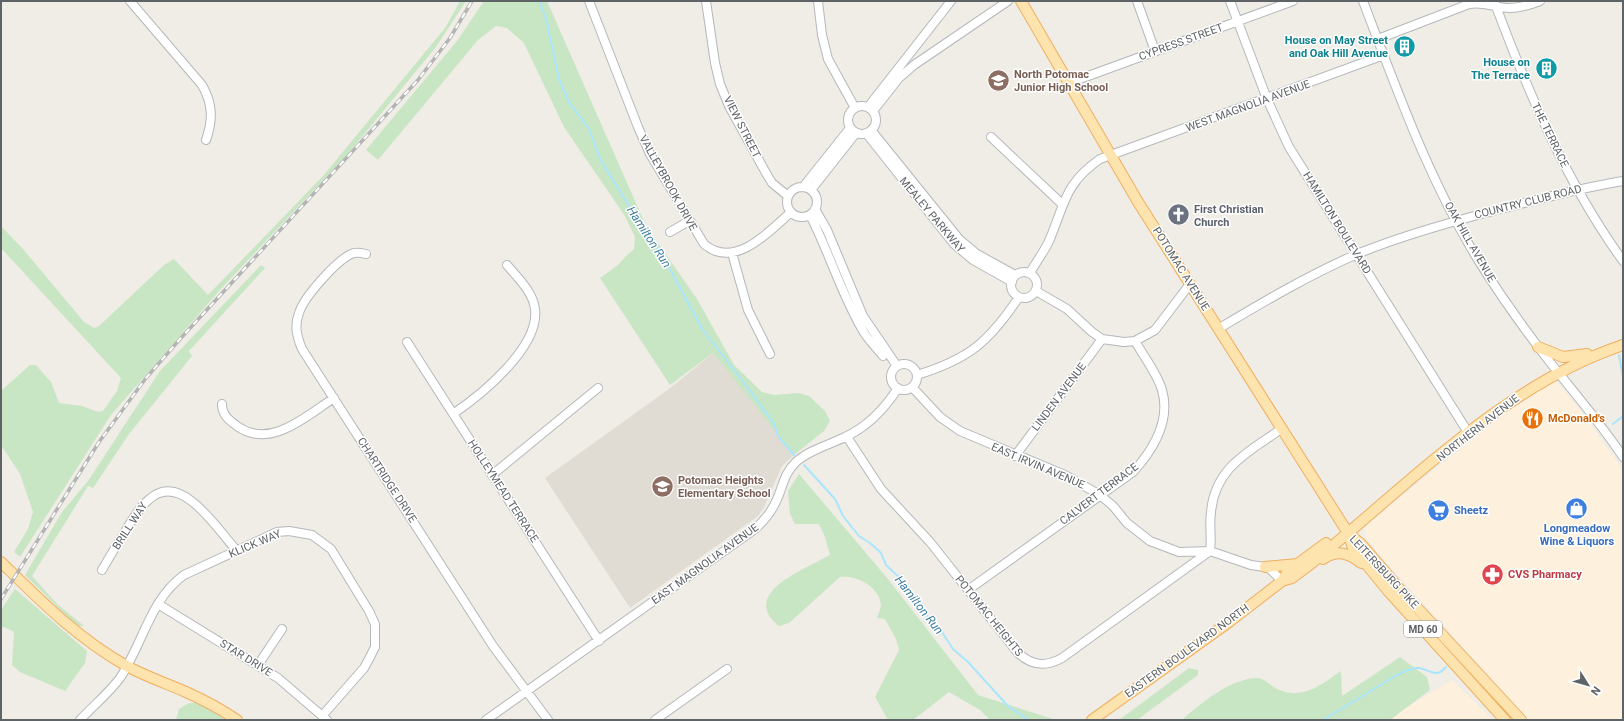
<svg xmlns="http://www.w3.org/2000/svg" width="1624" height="721" viewBox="0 0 1624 721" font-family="Roboto,sans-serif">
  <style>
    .commercial { fill: #fdf1de }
    .education { fill: #e0dcd4 }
    .green { fill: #c9e6c4 }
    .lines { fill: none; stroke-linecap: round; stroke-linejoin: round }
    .stream { stroke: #a9e6fd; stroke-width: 2 }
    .minor-casing { stroke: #b4b8bb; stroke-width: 10 }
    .major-casing { stroke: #efaf60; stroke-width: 12 }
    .minor { stroke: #fff; stroke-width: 8 }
    .major { stroke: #fde3ae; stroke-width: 10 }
    .rail-casing { stroke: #b3b4b4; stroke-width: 3.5 }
    .rail { stroke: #fff; stroke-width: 2; stroke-dasharray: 6; stroke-linecap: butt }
    .labels { text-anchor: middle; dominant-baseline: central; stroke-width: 3; stroke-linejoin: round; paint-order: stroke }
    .shield { fill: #fff; stroke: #8e9294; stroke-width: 1 }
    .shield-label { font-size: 10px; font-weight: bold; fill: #5e6366 }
    .culture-label { font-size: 11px; font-weight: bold; fill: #0d838f; stroke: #fff; text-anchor: end }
    .street-label { font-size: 11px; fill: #5e6366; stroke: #fff }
    .education-label { font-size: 11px; font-weight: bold; fill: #785e54; stroke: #fff; text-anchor: start }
    .worship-label { font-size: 11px; font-weight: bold; fill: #5b616d; stroke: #fff; text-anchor: start }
    .food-label { font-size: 11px; font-weight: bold; fill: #c56008; stroke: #fff; text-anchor: start }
    .shop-label { font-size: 11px; font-weight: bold; fill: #366cbe; stroke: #fff; text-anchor: start }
    .health-label { font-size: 11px; font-weight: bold; fill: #be3a42; stroke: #fff; text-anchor: start }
    .water-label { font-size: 12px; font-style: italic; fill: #3f7d9f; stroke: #fff }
  </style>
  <rect width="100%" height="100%" fill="#f0ece6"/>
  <!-- commercial -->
  <path class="commercial" d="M1553,381H1556L1584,415L1623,470V720H1529L1391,568L1365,536V529L1368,523L1509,410Z
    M1452,680L1493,720H1390L1398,713Z"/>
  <!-- education -->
  <path class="education" d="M718,349L774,424L778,436L794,455L782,466L764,507L758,516L630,608L545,478L669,389Z"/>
  <!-- green -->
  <path class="green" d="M460,1H466L436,47L347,155L220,290L111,415L20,557L14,552L28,529L33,512L20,474L1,445V391L30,365H36L51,382L59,403L82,406L98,412L103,411L117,391L121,378L1,248V226L23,249L84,322L94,328L99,326L164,265L174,259L208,295L323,176L445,28Z
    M484,1H547L646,226L697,299L734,365L762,392L774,395L798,393L809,396L825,411L830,421L824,431L794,455L713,353L670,385L600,278L618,265L626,256L634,249L635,237L625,216L564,127L524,43L507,28L496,26L478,40L378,160L366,150L457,41Z
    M261,265L265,268L189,351L192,356L129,434L93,488L88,486L32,576L57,604L84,626H77L25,575L62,512L88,481L160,371Z
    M799,474L888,579L978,695L1056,720H990L980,710L949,692L913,720H888L875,697L899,650L896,639L885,619L877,618C878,614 881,609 881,605C879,586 856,575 840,577L789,623L779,626C738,593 806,569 830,555L824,534L819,524H795L790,514L788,491Z
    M15,589L87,651L85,663L65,691L20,672L12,665L14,632L4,627L1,628V610Z
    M1400,657L1427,677L1430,690L1390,720H1182C1201,703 1231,678 1258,678C1266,679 1272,688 1280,690C1304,700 1322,684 1341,671L1342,696Z
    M1189,668L1198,670V675L1137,720H1119Z
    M189,703H201L225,720H176L179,709Z"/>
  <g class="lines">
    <!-- stream -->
    <path class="stream" d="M539,1L546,19L559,79L569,102L589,129L600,159L648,237L663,256L702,329L745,384L774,424L778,436L794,455
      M1619,355L1623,377
      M1613,424L1623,416
      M804,465L835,499L843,516L859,536L870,543L881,553L886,565L905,583L928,617L938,626L953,649L968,662L1007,705L1028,720
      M1323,720L1397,675C1404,672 1412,667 1419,668C1431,670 1436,679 1446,667"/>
    <defs>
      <path id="minor" d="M130,1L202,85C213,104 213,120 206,140
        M589,1L638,127L650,154L704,244C734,270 769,232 791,212
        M706,1L715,63L720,84L729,106L766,173L772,183L788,196
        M818,1L822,35L828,59L855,108
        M1137,1L1155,51
        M1230,1L1267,99L1289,147L1469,434
        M1363,1C1397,90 1429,181 1480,263C1502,298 1527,333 1553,366C1577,396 1602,425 1623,457
        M1494,1C1528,92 1566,182 1623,261
        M1378,39L1469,4C1484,1 1495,8 1509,8C1520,8 1530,5 1540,1
        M1069,83L1293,1
        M848 120a14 14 0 1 1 28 0a14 14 0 1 1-28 0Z
        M868,107L951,1
        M873,111L899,78L914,65L1008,1
        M871,130L959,239L977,254L1015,275
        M866,133L954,244L973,260L1012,282
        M991,137L1062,204
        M803,187L850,128
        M787 202a15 15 0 1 1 30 0a15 15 0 1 1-30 0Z
        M811,190L856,133
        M815,209L827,230L863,316L897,366
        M810,215C829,252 841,293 862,329C867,339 876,347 883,356
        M670,232L689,221
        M732,253L748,310L770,354
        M366,254C362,253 358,252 354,253C338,258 304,297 299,313C294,326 297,337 302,349L493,646L548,720
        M1011 285a13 13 0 1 1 26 0a13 13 0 1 1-26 0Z
        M1030,273C1036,262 1044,252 1049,241C1065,204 1064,184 1100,159L1384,55
        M1036,291L1067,309L1092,332L1102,339L1124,342L1135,341L1155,330L1190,284
        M1218,329C1263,302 1309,275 1357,254C1401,236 1447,223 1493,211C1536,200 1579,188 1623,181
        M407,342L599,641
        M891 377a13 13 0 1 1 26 0a13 13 0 1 1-26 0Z
        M917,375C969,359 989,342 1019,297
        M912,387L940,417L960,431L1065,475L1100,495L1113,506L1127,523L1150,541L1179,552L1210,551L1251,565L1265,567L1270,569L1282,581
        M222,404C222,415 229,420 237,426C270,450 306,416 334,398
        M453,414C481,395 540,347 535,309C533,292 518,278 507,265
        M847,437L881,489L930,542L1018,653C1032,666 1046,667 1062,658L1210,551
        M1015,456L1102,339
        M492,475L598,388
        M1210,551C1212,538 1209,525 1211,512C1215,467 1249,452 1281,429
        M102,570C110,556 118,543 126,530C142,503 161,475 194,503C210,516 223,535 237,551
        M968,590L1133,472C1153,450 1171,421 1162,390C1157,373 1144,357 1135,341
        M158,604L278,678L327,720
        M258,665L282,629
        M80,720C93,706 109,693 120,678C142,645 151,598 184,575L277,532L289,531L312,535L331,549L369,611L375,624V647L370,657L364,668L322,716
        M486,720L755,529C765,520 773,510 778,497C783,485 785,472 796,462C809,450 829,445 845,437C867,427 885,408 898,388
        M655,720L727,669"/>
      <path id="major" d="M1021,1L1138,202L1348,533L1353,548L1389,592L1505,720
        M1538,347L1563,357L1587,354
        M1348,533L1361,544L1396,585L1521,720
        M1323,559C1337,549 1349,553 1361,563
        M1,562C41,601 76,637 125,665C144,676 166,683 186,692C204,700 221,709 237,720
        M1265,567L1298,564
        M1282,581L1288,571L1326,543
        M1092,720L1229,622L1282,581L1292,578L1308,566C1407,487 1501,386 1623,345"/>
    </defs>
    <!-- minor casing -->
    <use href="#minor" class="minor-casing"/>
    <!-- major casing -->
    <use href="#major" class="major-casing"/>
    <!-- minor -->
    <use href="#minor" class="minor"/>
    <!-- major -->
    <use href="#major" class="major"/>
    <defs>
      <path id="rail" d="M1,599L99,442L146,378L180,339L418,80L450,38L472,1"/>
    </defs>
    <!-- rail casing -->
    <use href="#rail" class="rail-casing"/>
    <!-- rail -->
    <use href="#rail" class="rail"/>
  </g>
  <!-- icons -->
  <defs>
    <symbol id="building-disc" viewBox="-11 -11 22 22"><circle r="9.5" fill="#0f9aa8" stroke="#fff"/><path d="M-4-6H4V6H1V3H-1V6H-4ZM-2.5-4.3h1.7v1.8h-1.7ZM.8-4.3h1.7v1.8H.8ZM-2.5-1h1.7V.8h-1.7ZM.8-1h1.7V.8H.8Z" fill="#fff"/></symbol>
    <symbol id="school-disc" viewBox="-11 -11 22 22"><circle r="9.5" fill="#8d6e63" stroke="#fff"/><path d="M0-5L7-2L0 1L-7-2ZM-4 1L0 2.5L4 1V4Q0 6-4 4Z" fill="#fff"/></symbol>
    <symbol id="church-disc" viewBox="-11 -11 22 22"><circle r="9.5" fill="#6b7280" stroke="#fff"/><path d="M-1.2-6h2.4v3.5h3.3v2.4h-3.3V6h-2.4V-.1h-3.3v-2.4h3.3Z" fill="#fff"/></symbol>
    <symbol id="restaurant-disc" viewBox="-11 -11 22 22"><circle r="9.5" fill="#e8710a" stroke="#fff"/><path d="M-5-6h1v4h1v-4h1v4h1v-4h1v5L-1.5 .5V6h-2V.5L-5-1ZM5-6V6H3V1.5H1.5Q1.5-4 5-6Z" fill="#fff"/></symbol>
    <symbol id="shop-disc" viewBox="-11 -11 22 22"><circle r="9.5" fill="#3f7fe0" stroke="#fff"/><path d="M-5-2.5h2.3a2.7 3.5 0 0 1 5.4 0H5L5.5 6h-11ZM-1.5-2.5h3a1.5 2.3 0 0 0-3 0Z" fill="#fff"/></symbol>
    <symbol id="supermarket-disc" viewBox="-11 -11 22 22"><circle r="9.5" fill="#3f7fe0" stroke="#fff"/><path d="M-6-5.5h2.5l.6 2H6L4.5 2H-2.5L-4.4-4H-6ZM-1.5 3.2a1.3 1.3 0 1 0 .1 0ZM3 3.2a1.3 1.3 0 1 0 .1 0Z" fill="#fff"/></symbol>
    <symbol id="pharmacy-disc" viewBox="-11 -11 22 22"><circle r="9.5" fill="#e0444e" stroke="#fff"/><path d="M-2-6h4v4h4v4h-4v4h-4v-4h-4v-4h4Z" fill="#fff"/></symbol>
  </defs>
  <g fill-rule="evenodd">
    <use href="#building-disc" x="1392" y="34" width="25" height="25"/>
    <use href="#building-disc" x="1534" y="56" width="25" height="25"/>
    <use href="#school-disc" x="986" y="68" width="25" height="25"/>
    <use href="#church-disc" x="1166" y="202" width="25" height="25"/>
    <use href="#restaurant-disc" x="1520" y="406" width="25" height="25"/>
    <use href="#school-disc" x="650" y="474" width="25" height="25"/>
    <use href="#shop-disc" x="1564" y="496" width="25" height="25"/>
    <use href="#supermarket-disc" x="1426" y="498" width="25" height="25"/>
    <use href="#pharmacy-disc" x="1480" y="562" width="25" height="25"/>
  </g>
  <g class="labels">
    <!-- shield labels -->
    <rect class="shield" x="1404" y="621" width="38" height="16" rx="3"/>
    <g class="shield-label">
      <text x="1423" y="629">MD 60</text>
    </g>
    <!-- culture labels -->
    <g class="culture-label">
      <text x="1388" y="40">House on May Street<tspan x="1388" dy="13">and Oak Hill Avenue</tspan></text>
      <text x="1530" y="62">House on<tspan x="1530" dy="13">The Terrace</tspan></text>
    </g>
    <!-- street labels -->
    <g class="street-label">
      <text transform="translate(1181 42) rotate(-20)">CYPRESS STREET</text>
      <text transform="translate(1248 106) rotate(-20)">WEST MAGNOLIA AVENUE</text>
      <text transform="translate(742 127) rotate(63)">VIEW STREET</text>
      <text transform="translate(1550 135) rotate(64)">THE TERRACE</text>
      <text transform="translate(668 183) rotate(61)">VALLEYBROOK DRIVE</text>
      <text transform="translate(1528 202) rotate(-14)">COUNTRY CLUB ROAD</text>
      <text transform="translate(932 215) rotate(50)">MEALEY PARKWAY</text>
      <text transform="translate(1337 223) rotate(58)">HAMILTON BOULEVARD</text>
      <text transform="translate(1470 242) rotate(60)">OAK HILL AVENUE</text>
      <text transform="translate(1181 269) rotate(58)">POTOMAC AVENUE</text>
      <text transform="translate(1059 397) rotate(-53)">LINDEN AVENUE</text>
      <text transform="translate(1478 428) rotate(-38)">NORTHERN AVENUE</text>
      <text transform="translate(1038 466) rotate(23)">EAST IRVIN AVENUE</text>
      <text transform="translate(387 480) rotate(57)">CHARTRIDGE DRIVE</text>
      <text transform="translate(503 491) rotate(57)">HOLLEYMEAD TERRACE</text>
      <text transform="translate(1099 494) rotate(-37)">CALVERT TERRACE</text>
      <text transform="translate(130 526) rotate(-57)">BRILL WAY</text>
      <text transform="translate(255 544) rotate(-23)">KLICK WAY</text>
      <text transform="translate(705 564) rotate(-36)">EAST MAGNOLIA AVENUE</text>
      <text transform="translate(1384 572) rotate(47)">LEITERSBURG PIKE</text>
      <text transform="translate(989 616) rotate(51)">POTOMAC HEIGHTS</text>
      <text transform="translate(1187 651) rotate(-36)">EASTERN BOULEVARD NORTH</text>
      <text transform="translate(246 658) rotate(32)">STAR DRIVE</text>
    </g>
    <!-- education labels -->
    <g class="education-label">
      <text x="1014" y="74">North Potomac<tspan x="1014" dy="13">Junior High School</tspan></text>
      <text x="678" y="480">Potomac Heights<tspan x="678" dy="13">Elementary School</tspan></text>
    </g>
    <!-- worship labels -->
    <g class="worship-label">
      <text x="1194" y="209">First Christian<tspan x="1194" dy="13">Church</tspan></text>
    </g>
    <!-- food labels -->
    <g class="food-label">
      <text x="1548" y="418">McDonald's</text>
    </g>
    <!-- shop labels -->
    <g class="shop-label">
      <text x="1454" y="510">Sheetz</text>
      <text x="1577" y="528" text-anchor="middle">Longmeadow<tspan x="1577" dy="13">Wine &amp; Liquors</tspan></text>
    </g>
    <!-- health labels -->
    <g class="health-label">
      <text x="1508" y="574">CVS Pharmacy</text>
    </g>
    <!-- water labels -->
    <g class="water-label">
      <text transform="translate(649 237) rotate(57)">Hamilton Run</text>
      <text transform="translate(919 605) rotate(52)">Hamilton Run</text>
    </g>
  </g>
  <!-- border -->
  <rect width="1624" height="721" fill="none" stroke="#5e6366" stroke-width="4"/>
  <!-- north arrow -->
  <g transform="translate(1588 685) rotate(127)" stroke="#ffffff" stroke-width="3" paint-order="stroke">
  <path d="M0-3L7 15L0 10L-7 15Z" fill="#5e6366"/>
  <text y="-6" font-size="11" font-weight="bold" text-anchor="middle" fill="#5e6366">N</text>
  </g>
</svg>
